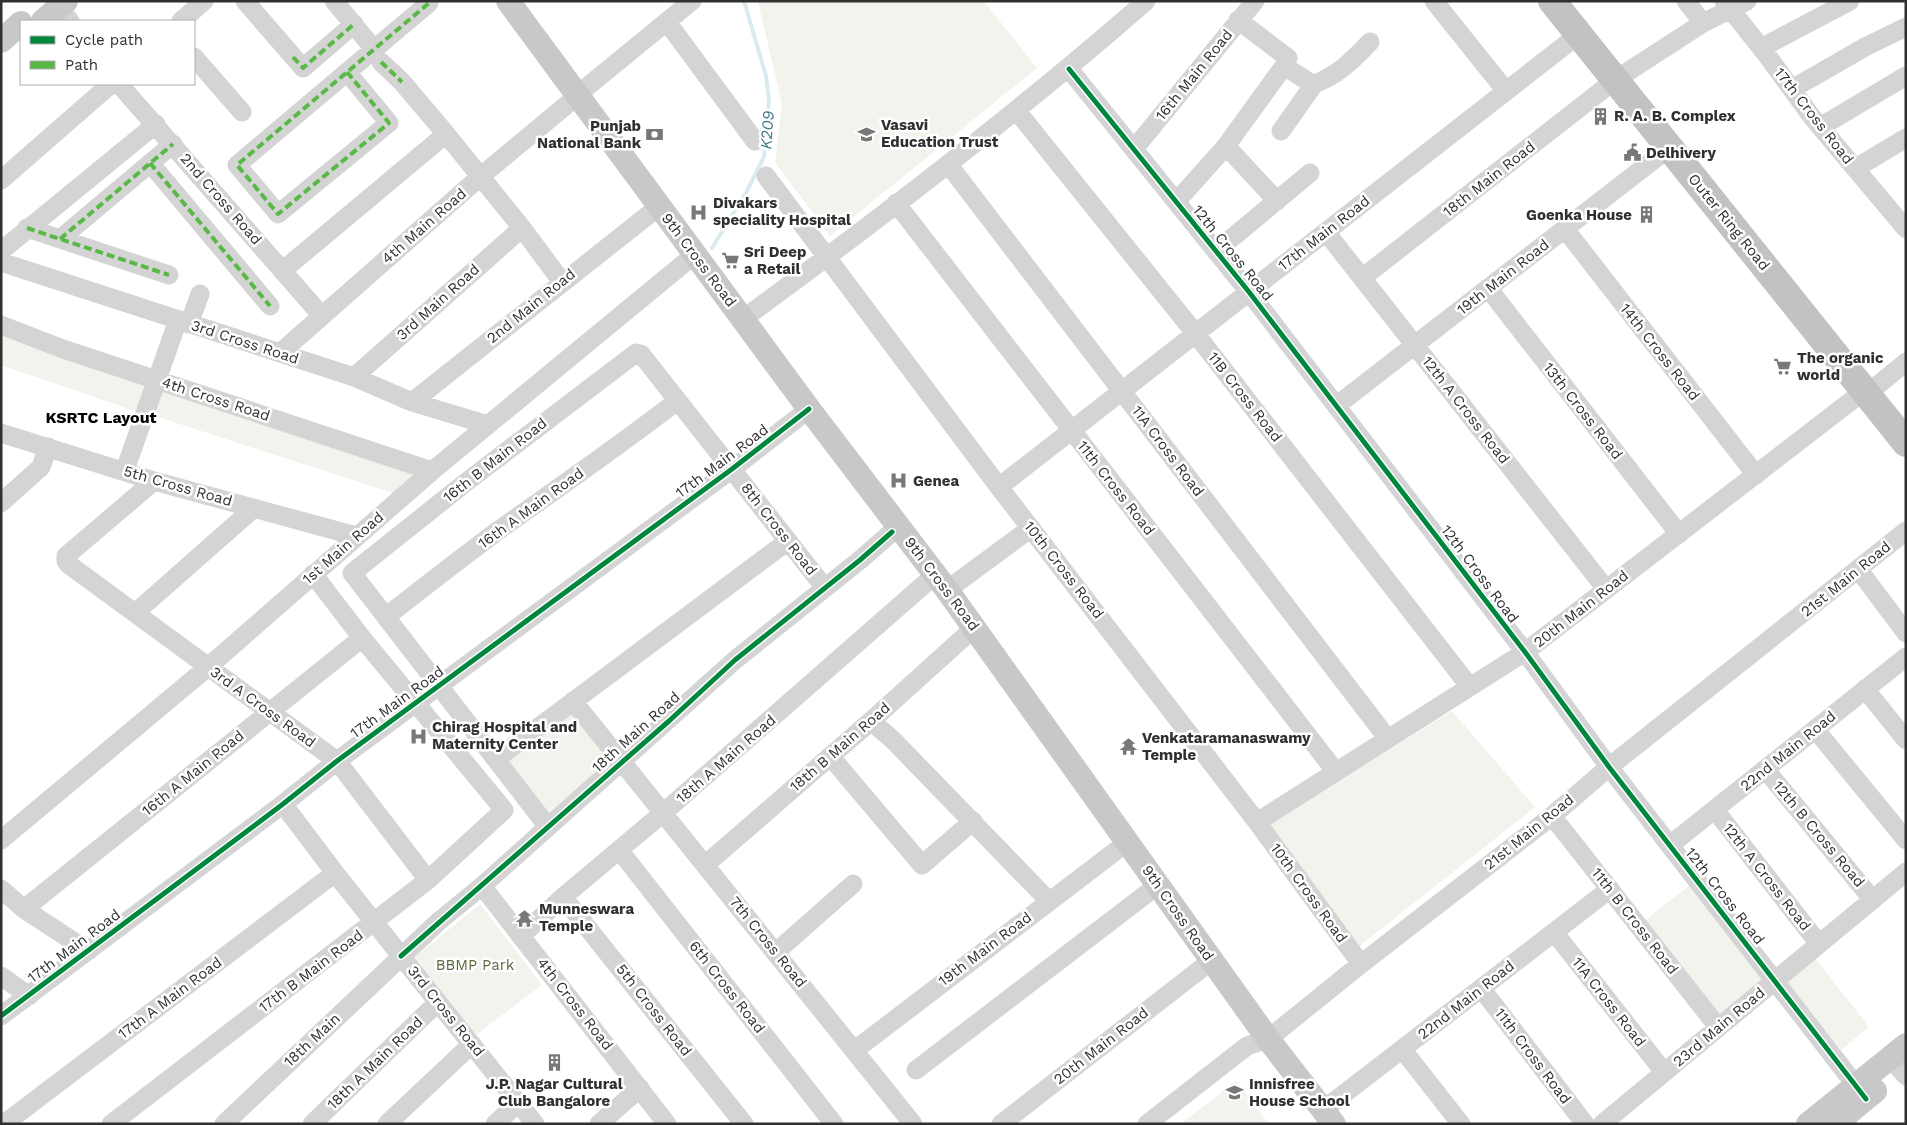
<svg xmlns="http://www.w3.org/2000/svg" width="1907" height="1125" viewBox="0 0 1907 1125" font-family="'Work Sans',sans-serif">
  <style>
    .green { fill: #f1f3ec }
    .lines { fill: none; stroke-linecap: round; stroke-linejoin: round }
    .stream { stroke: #daebf0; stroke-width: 4 }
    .minor { stroke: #d4d4d4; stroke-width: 19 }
    .major { stroke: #c8c8c8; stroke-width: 24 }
    .highway { stroke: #c2c2c2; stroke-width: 28 }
    .quiet { stroke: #58b947; stroke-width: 4; stroke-dasharray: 8 4; stroke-linecap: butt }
    .cycleway-casing { stroke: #fff; stroke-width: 8 }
    .cycleway { stroke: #00873e; stroke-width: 5 }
    .labels { text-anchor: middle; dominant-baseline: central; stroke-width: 5; stroke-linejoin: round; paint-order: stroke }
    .street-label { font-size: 15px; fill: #303030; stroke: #fff }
    .poi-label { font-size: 15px; font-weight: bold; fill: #303030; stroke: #fff; text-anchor: start }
    .park-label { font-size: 15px; fill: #5c6a40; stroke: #fff }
    .water-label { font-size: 16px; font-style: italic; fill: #407a88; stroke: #fff }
    .neighbourhood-label { font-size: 16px; font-weight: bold; fill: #000; stroke: #fff }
  </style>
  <rect width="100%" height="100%" fill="#fff"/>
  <!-- green -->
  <path class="green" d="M758,1H984L1037,68L830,236L775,162L782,105Z
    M1,331L149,383L138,412L1,365Z
    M160,387L418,475L396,494L152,415Z
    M567,699L616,757L549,814L500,757Z
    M1452,711L1535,807L1357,948L1267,826Z
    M1691,884L1766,979L1717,1017L1643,922Z
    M480,904L542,985L476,1035L415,957Z
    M1815,958L1869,1027L1841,1050L1786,981Z
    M1236,1081L1269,1124H1181Z"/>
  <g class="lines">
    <!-- stream -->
    <path class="stream" d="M712,248L747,191L764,157L769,101L766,76L744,1"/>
    <!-- minor -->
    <path class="minor" d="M245,1L303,68L354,24
      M334,1L374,49
      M1434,1L1506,91
      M1686,1L1703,23
      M1724,1L1766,54L1812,117L1906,229
      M59,7L70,21
      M1238,20L1288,58L1284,66
      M181,21L204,1
      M667,22L755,141
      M1761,48L1850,1
      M194,57L242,112
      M381,62L402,82L446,134
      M1069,69L1249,292L1525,652L1609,767L1864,1096
      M347,72L389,123L278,214L237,165L429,3L427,1
      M119,84L322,316
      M1311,85C1336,77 1352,61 1370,42
      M1792,89L1865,47L1906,27
      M577,95L692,1
      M1016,110L1195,333L1470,687
      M1820,127L1906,76
      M1226,146L1277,201
      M1134,149L1255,1
      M150,163L270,306
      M948,164L1388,739
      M1856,168L1906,138
      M766,176L999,487L1257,822L1361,964
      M1,180L111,84
      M1176,202L1226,146L1284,66L1309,82L1312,87L1281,131
      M896,203L1336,772
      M27,228L169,275
      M1565,229L1756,475
      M1326,232L1606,589
      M60,239L173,144
      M1,251L156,124
      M1216,251L1310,173
      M1,262L354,377L412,402L488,425
      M282,271L446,134L522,228L562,282
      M1362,278L1615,80L1703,23L1747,1
      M1488,288L1679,534
      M743,319C881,218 1017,114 1146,1
      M189,324L200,294
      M1,325L63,349L432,471
      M280,353L481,176L570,102
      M354,377L522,228
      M1878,385L1906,362
      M412,402L652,212
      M1336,406L1669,148
      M1,433L154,481L356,536
      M125,470L178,320
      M154,481L66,556V561L68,564L337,761L428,880
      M999,487L1578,35
      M1,503L41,467L48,447
      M1858,569L1906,633
      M947,590L1031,528
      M135,613L254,508
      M387,616C424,587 461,558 499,530C558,488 619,446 677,401
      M1865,689L1906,740
      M573,701L913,1124
      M871,721L893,740L1049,901
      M1815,729L1906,840
      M830,756L922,865L973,821
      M496,759L788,541
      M1765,769L1873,900
      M283,804L335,873L535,1124
      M1715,810L1819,944
      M1552,816L1718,1027
      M1257,822L1525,652L1864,391
      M548,827L352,573L465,483L636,353L641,354L825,588
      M1,840L208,667L432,471L688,260
      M1670,845L1906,657
      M620,851L834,1124
      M705,865L871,721L974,628
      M482,886L667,1124
      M1,889L24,909L88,951
      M563,897L744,1124
      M24,909L362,638
      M1554,932L1664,1072
      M522,935L563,897L663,813L928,581
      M776,952L853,884
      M1,976L29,996
      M1481,988L1585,1124
      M1,1016L283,804L337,761L732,469L809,409
      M1402,1049L1461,1124
      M855,1050L1117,850
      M1890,1058L1906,1076
      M916,1070L1158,885
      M1323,1110L1610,889
      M4,1124L335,873
      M111,1124L428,880L504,810L362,638L313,574
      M224,1124L438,922L482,886L735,660L860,560L892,532
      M312,1124L438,1002
      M387,1124L472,1044
      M495,1124L519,1102
      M599,1124L640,1088
      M1001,1124L1202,968
      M1147,1124L1247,1046L1268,1039L1361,964L1552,816L1609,767L1906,531
      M1602,1124L1906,872"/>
    <!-- major -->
    <path class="major" d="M508,1L809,409L947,590L1268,1039L1334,1124
      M43,21L66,1
      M1,41L21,23
      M1808,1124L1906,1045
      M1835,1124L1875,1091"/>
    <!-- highway -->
    <path class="highway" d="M1552,1L1906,443"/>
    <!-- quiet -->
    <path class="quiet" d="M293,57L303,68L354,24
      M381,62L402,82
      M347,72L389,123L278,214L237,165L429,3L427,1
      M150,163L270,306
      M27,228L169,275
      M60,239L173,144"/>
    <defs>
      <path id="cycleway" d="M1069,69L1249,292L1525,652L1609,767L1866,1099
        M401,956L669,721L735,660L860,560L892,532
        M1,1016L283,804L337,761L732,469L809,409"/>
    </defs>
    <!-- cycleway casing -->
    <use href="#cycleway" class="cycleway-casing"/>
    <!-- cycleway -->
    <use href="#cycleway" class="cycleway"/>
  </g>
  <!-- icons -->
  <defs>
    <symbol id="building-bare" viewBox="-9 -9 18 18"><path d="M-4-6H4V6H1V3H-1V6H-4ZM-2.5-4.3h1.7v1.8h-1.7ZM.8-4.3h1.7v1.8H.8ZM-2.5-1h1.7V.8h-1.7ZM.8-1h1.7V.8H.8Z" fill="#787878" stroke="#fff" stroke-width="2.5" paint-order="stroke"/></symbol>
    <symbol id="university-bare" viewBox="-9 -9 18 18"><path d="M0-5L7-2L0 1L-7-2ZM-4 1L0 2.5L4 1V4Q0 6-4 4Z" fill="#787878" stroke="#fff" stroke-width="2.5" paint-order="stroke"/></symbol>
    <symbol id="bank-bare" viewBox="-9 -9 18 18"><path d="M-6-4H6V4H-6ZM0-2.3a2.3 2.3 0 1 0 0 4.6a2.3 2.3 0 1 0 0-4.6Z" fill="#787878" stroke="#fff" stroke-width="2.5" paint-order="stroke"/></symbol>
    <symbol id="civic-bare" viewBox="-9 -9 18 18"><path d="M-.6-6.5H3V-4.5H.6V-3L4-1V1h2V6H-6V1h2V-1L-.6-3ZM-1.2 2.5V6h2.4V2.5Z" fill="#787878" stroke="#fff" stroke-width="2.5" paint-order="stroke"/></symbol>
    <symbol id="hospital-bare" viewBox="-9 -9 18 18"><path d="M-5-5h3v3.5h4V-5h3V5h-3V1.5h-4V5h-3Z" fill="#787878" stroke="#fff" stroke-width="2.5" paint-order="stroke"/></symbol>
    <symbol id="supermarket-bare" viewBox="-9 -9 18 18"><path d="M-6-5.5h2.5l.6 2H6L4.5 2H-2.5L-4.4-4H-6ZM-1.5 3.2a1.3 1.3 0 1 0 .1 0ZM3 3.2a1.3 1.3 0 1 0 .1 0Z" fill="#787878" stroke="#fff" stroke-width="2.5" paint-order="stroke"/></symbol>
    <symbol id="temple-bare" viewBox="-9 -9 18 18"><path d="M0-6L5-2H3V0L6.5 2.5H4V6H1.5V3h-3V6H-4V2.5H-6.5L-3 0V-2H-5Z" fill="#787878" stroke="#fff" stroke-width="2.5" paint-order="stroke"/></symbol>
    <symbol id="school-bare" viewBox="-9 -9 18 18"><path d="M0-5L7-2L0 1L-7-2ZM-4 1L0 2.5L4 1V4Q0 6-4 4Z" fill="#787878" stroke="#fff" stroke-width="2.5" paint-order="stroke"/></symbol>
  </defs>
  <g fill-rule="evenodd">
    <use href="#building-bare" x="1588" y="104" width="25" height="25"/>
    <use href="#university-bare" x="854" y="122" width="25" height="25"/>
    <use href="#bank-bare" x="642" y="122" width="25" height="25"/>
    <use href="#civic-bare" x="1620" y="140" width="25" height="25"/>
    <use href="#hospital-bare" x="686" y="200" width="25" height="25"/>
    <use href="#building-bare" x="1634" y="202" width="25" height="25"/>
    <use href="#supermarket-bare" x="718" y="248" width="25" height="25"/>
    <use href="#supermarket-bare" x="1770" y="354" width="25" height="25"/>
    <use href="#hospital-bare" x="886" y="468" width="25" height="25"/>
    <use href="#hospital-bare" x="406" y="724" width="25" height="25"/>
    <use href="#temple-bare" x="1116" y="734" width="25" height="25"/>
    <use href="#temple-bare" x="512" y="906" width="25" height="25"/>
    <use href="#building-bare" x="542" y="1050" width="25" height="25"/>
    <use href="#school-bare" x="1222" y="1080" width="25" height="25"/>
  </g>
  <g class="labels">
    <!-- street labels -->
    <g class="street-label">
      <text transform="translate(1194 75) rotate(-51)">16th Main Road</text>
      <text transform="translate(1814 116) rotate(52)">17th Cross Road</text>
      <text transform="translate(1489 179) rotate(-38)">18th Main Road</text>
      <text transform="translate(221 199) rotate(49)">2nd Cross Road</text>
      <text transform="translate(1729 222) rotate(51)">Outer Ring Road</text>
      <text transform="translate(424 226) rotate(-41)">4th Main Road</text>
      <text transform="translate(1324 233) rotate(-38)">17th Main Road</text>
      <text transform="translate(1233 253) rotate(51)">12th Cross Road</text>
      <text transform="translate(699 260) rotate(53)">9th Cross Road</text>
      <text transform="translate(1503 277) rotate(-38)">19th Main Road</text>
      <text transform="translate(438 302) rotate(-42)">3rd Main Road</text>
      <text transform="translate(531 306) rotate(-39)">2nd Main Road</text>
      <text transform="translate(245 342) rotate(18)">3rd Cross Road</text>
      <text transform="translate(1660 352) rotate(52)">14th Cross Road</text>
      <text transform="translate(1245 397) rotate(52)">11B Cross Road</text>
      <text transform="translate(216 399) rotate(18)">4th Cross Road</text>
      <text transform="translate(1466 410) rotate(52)">12th A Cross Road</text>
      <text transform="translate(1583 411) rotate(52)">13th Cross Road</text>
      <text transform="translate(1168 451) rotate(53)">11A Cross Road</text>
      <text transform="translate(495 460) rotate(-38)">16th B Main Road</text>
      <text transform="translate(722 461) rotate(-37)">17th Main Road</text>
      <text transform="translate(178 486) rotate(16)">5th Cross Road</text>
      <text transform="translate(1116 488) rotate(52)">11th Cross Road</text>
      <text transform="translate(531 508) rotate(-36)">16th A Main Road</text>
      <text transform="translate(779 529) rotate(52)">8th Cross Road</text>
      <text transform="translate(343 548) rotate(-41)">1st Main Road</text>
      <text transform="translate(1064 570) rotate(52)">10th Cross Road</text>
      <text transform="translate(1480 574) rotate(53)">12th Cross Road</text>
      <text transform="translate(1846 579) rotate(-39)">21st Main Road</text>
      <text transform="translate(942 584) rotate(53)">9th Cross Road</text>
      <text transform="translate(1581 609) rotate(-38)">20th Main Road</text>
      <text transform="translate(397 702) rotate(-36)">17th Main Road</text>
      <text transform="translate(263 707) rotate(36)">3rd A Cross Road</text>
      <text transform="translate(636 732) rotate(-42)">18th Main Road</text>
      <text transform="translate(840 747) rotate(-41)">18th B Main Road</text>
      <text transform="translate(1788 751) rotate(-39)">22nd Main Road</text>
      <text transform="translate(726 759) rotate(-41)">18th A Main Road</text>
      <text transform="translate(193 773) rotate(-39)">16th A Main Road</text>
      <text transform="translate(1529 832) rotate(-39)">21st Main Road</text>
      <text transform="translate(1819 834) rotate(50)">12th B Cross Road</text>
      <text transform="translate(1767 877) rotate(52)">12th A Cross Road</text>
      <text transform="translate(1309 893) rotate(54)">10th Cross Road</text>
      <text transform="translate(1725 896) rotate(52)">12th Cross Road</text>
      <text transform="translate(1178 913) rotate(55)">9th Cross Road</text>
      <text transform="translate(1635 921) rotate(52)">11th B Cross Road</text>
      <text transform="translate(768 942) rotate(51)">7th Cross Road</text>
      <text transform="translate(74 946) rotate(-37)">17th Main Road</text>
      <text transform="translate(985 949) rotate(-37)">19th Main Road</text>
      <text transform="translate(311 971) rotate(-37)">17th B Main Road</text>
      <text transform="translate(727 987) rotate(52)">6th Cross Road</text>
      <text transform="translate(170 998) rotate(-37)">17th A Main Road</text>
      <text transform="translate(1466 1000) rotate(-38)">22nd Main Road</text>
      <text transform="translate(1609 1002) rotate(52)">11A Cross Road</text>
      <text transform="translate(575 1004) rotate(52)">4th Cross Road</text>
      <text transform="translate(654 1010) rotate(52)">5th Cross Road</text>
      <text transform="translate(446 1011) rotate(51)">3rd Cross Road</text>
      <text transform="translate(1719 1027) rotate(-40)">23rd Main Road</text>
      <text transform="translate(312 1040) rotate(-43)">18th Main</text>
      <text transform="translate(1101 1046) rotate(-38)">20th Main Road</text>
      <text transform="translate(1533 1056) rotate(53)">11th Cross Road</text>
      <text transform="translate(375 1063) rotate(-44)">18th A Main Road</text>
    </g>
    <!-- poi labels -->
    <g class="poi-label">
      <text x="1614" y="116">R. A. B. Complex</text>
      <text x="881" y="125">Vasavi<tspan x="881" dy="17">Education Trust</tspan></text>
      <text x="641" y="126" text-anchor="end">Punjab<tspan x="641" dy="17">National Bank</tspan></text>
      <text x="1646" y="153">Delhivery</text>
      <text x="713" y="203">Divakars<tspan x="713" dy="17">speciality Hospital</tspan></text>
      <text x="1632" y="215" text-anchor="end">Goenka House</text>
      <text x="744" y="252">Sri Deep<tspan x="744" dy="17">a Retail</tspan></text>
      <text x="1797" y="358">The organic<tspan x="1797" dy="17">world</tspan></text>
      <text x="913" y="481">Genea</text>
      <text x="432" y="727">Chirag Hospital and<tspan x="432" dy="17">Maternity Center</tspan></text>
      <text x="1142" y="738">Venkataramanaswamy<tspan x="1142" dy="17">Temple</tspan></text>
      <text x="539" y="909">Munneswara<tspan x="539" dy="17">Temple</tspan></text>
      <text x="554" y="1084" text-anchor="middle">J.P. Nagar Cultural<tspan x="554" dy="17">Club Bangalore</tspan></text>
      <text x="1249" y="1084">Innisfree<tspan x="1249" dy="17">House School</tspan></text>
    </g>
    <!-- park labels -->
    <g class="park-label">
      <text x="475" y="965">BBMP Park</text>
    </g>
    <!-- water labels -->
    <g class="water-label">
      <text transform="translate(767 130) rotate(-86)">K209</text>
    </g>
    <!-- neighbourhood labels -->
    <g class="neighbourhood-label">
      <text x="101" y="417">KSRTC Layout</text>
    </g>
  </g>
  <!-- border -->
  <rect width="1907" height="1125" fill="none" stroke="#303030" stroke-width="5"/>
  <!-- legend -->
  <rect x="20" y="20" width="175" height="65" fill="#ffffff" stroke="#acacac"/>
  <rect x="30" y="36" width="25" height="8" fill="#00873e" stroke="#acacac"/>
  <text x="65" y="45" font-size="15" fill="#303030">Cycle path</text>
  <rect x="30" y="61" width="25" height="8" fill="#58b947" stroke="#acacac"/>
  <text x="65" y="70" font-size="15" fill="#303030">Path</text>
</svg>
